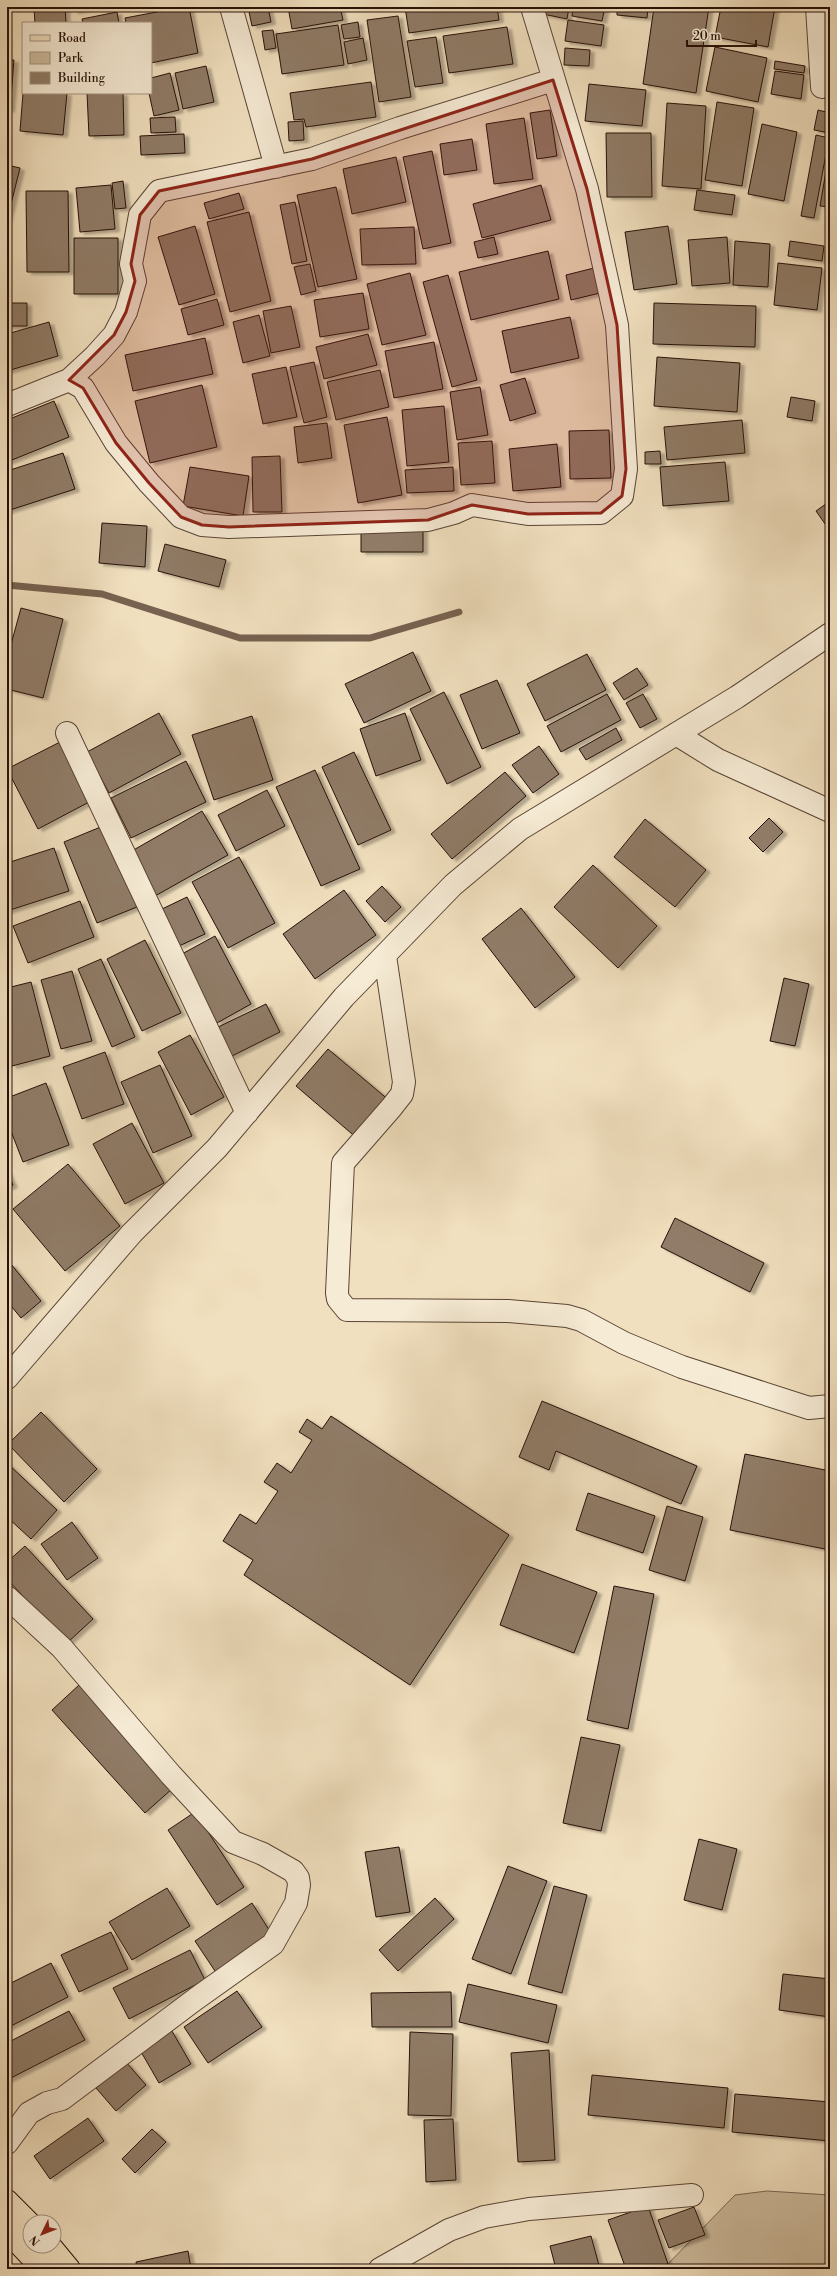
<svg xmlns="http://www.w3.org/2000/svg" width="837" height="2276" viewBox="0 0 837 2276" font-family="'Libre Bodoni',serif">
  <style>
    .green { fill: #cfbda0; stroke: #7b6654 }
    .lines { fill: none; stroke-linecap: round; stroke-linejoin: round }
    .stream { stroke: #776251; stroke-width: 7 }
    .building { fill: #907c67; stroke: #271008; filter: url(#shadow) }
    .minor-casing { stroke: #5a4436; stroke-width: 24 }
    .major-casing { stroke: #271008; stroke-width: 24 }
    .minor { stroke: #f6ebd5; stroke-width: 22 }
    .major { stroke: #f1e0bf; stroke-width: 22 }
    .marked { fill: #8f2418; fill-opacity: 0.2; stroke: #8f2418; stroke-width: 3; stroke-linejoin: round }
  </style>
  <defs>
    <filter id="shadow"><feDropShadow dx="4.5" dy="2.5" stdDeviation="1" flood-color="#0004"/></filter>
  </defs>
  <rect width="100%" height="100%" fill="#f1e0bf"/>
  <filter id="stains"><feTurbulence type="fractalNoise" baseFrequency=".005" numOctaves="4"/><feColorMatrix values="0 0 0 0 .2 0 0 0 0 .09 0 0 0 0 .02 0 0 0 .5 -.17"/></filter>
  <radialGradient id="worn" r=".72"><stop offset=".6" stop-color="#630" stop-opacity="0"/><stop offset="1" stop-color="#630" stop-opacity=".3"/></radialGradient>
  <!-- green -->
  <path class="green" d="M767,2191L830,2195V2269H663L735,2195Z"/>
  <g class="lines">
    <!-- stream -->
    <path class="stream" d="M7,585L102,594L240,638H370L459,612"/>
  </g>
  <!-- building -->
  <path class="building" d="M65,7L66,23H35L34,9Z
    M73,7H97L74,11Z
    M183,7H189L198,53L151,63V23H126L125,18Z
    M248,7H268L271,22L252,26Z
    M288,7H340L343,20L292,29Z
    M405,7H497L499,20L409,33Z
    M544,7H569L567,19L543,14Z
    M573,7H605L602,21L572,16Z
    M617,7H648L647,18L617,15Z
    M654,7H709L696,93L643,84Z
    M721,7H775L768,47L715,37Z
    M117,12L119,23H83L82,19Z
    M398,16L411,97L379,102L367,20Z
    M568,20L604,25L601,46L565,41Z
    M358,22L360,37L344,39L341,25Z
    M338,25L344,65L282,74L276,34Z
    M507,27L513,64L449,73L443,36Z
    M273,30L276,48L265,50L262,31Z
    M436,37L443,83L415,87L407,41Z
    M363,38L367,60L348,64L344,42Z
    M715,47L767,58L758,102L706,91Z
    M565,48L590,50L589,66L564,65Z
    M7,60H14L10,110L7,109Z
    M775,61L805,66L804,73L774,69Z
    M206,66L214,102L183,109L175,73Z
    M775,71L804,75L801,99L771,94Z
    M170,73L179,110L154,116L149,93H151V78Z
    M371,82L376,117L306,127L304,119L294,120L290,93Z
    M589,84L646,90L642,126L585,121Z
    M23,93H67L63,135L20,131Z
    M87,93H123L124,135L89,136Z
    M717,102L754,108L742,186L705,180Z
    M667,103L706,106L701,189L662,186Z
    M550,110L557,156L537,159L530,113Z
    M818,110L830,113V133L814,130Z
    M175,117L176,132L151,133L150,118Z
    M524,118L533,179L494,184L486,124Z
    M303,121L304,140L289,141L288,122Z
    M762,124L797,132L784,201L748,194Z
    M606,133H651L652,197H607Z
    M184,134L185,153L141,155L140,136Z
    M816,135L829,138L814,218L801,216Z
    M472,139L477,170L444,175L440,144Z
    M830,148V207L820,206Z
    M432,151L451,243L423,249L403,157Z
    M396,157L406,202L352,214L343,169Z
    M7,165L20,168L7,220Z
    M123,181L126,208L115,209L112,183Z
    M111,185L115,229L80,232L76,188Z
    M541,185L551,220L482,238L473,204Z
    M336,187L357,279L318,287L297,195Z
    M697,190L735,195L732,215L694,210Z
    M26,191H68L69,272H27Z
    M239,193L244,209L209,219L204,203Z
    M295,202L307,261L292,264L280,205Z
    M249,212L271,301L230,312L207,222Z
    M195,226L215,294L179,305L158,237Z
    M668,226L677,284L634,290L625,232Z
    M414,227L416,264L362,265L360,229Z
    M494,237L498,254L478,258L474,242Z
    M727,237L730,283L692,286L688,240Z
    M74,238H118V294H74Z
    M735,241L770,244L768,287L733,285Z
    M790,241L824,246L822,261L788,256Z
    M548,251L559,299L471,320L459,272Z
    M778,263L822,268L817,310L774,305Z
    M310,264L316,291L301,295L294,267Z
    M594,268L600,293L571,300L566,275Z
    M410,273L426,335L382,345L367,284Z
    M448,275L477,380L452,387L423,282Z
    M363,293L369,329L320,337L314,300Z
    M217,299L224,325L188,335L181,309Z
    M7,303H27V326H7Z
    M654,303L756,306L755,347L653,344Z
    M291,306L300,347L271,353L263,311Z
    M259,315L270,356L243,363L233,322Z
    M570,317L579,358L511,373L502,331Z
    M49,322L58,356L7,371V334Z
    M368,334L377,365L324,379L316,347Z
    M205,338L213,374L133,391L125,355Z
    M434,342L443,389L394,398L385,351Z
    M657,357L740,363L737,412L654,406Z
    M314,362L327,417L304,423L290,367Z
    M286,367L297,417L263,424L252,374Z
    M380,370L389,407L336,420L327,382Z
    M525,378L536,413L510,421L500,385Z
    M202,385L217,447L150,463L135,401Z
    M480,387L488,435L457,440L450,392Z
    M791,397L815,401L812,421L787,417Z
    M54,401L69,437L7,462V420Z
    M444,406L449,462L407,466L402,410Z
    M387,417L402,495L358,503L344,425Z
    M742,420L745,453L667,460L664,427Z
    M327,423L332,458L298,463L294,427Z
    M609,430L611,478L570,479L569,431Z
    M492,441L495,483L461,485L458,443Z
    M557,444L561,487L513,491L509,449Z
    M660,451L661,464H645V452Z
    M63,453L75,489L7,511V471Z
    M280,456L282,512H253L252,457Z
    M725,462L729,501L663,506L660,467Z
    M190,467L249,476L243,516L183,506Z
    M453,467L454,491L407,493L405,470Z
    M830,501V531L816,511Z
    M102,523L147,526L145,567L99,563Z
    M361,528H423V552H361Z
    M165,544L226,560L219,587L158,571Z
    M21,608L63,619L43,698L7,689V659Z
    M413,652L431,691L364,723L345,684Z
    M587,654L606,690L545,721L527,684Z
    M637,668L648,685L624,700L613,683Z
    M497,680L520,733L482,749L460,695Z
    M444,692L481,767L447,784L410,709Z
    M607,694L621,720L561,752L547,726Z
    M643,694L657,719L640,728L626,703Z
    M159,713L181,754L109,793L87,752Z
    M405,713L421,760L376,776L360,729Z
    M252,716L273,780L214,800L192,735Z
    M616,728L622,740L586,760L579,749Z
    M60,742L91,801L38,829L7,769Z
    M539,746L559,774L533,793L512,765Z
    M354,752L391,830L358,845L322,767Z
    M186,761L206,802L131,838L111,798Z
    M315,770L360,869L321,886L276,787Z
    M505,772L526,796L452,859L431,834Z
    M267,790L285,826L236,851L218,815Z
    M202,811L228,855L155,896L130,852Z
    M769,818L783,832L763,852L749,838Z
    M645,819L706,870L675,907L614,857Z
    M103,826L137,907L97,923L64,842Z
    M54,848L69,891L7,911V863Z
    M239,857L275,923L228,948L192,882Z
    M593,865L657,926L618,968L554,907Z
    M382,886L401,907L385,922L366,901Z
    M344,890L376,935L315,979L283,934Z
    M187,897L205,934L179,946L162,909Z
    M80,901L94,937L28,963L13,926Z
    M521,908L575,977L535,1008L482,939Z
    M215,936L251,1004L217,1023L180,955Z
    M145,940L181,1013L142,1031L107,959Z
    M101,959L135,1037L112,1047L78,969Z
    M72,971L92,1041L61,1049L41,980Z
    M784,978L809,984L795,1046L770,1041Z
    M31,982L50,1056L12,1066L7,1049V988Z
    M266,1004L280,1032L230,1057L216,1028Z
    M190,1035L224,1097L191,1115L158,1052Z
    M328,1049L390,1101L358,1139L296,1086Z
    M105,1052L124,1104L82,1119L63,1067Z
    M160,1065L192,1136L153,1153L121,1082Z
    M46,1083L69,1145L23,1162L7,1121V1098Z
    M132,1123L164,1183L125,1204L93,1144Z
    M68,1164L120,1226L65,1271L13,1209Z
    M7,1172L13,1185L7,1188Z
    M675,1218L764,1263L750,1292L661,1247Z
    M11,1264L41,1301L21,1318L7,1301V1267Z
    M542,1401L697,1466L681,1504L556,1451L549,1470L519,1457Z
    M41,1412L97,1469L64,1502L8,1444Z
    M331,1416L509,1535L410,1685L244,1575L253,1560L223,1541L240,1514L256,1524L278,1491L264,1482L277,1463L291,1473L312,1440L299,1432L307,1419L322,1429Z
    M745,1454L830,1471V1550L730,1530Z
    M7,1463L57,1510L31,1539L7,1517Z
    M588,1493L655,1516L643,1553L576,1530Z
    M667,1506L703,1517L685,1581L649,1570Z
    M72,1522L98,1558L67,1580L41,1544Z
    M25,1546L93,1619L67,1643L7,1579V1562Z
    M522,1564L597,1592L574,1653L500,1625Z
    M614,1586L654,1594L628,1729L587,1720Z
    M830,1636V1660L826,1659Z
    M79,1685L173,1788L145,1813L52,1710Z
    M581,1737L620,1745L601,1831L563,1823Z
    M195,1812L244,1887L217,1905L168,1830Z
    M699,1839L737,1849L722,1910L684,1900Z
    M399,1847L410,1912L376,1917L365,1852Z
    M508,1866L547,1881L511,1974L472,1959Z
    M554,1886L587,1895L562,1993L528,1984Z
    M167,1888L190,1926L132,1960L109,1922Z
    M435,1898L454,1919L398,1971L379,1950Z
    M252,1903L273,1936L217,1974L195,1941Z
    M111,1932L128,1969L79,1992L61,1955Z
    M190,1950L205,1980L129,2019L113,1988Z
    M51,1963L68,1997L7,2028V1985Z
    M783,1974L830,1979V2017L779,2010Z
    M468,1984L557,2005L548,2043L459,2022Z
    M237,1991L262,2027L208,2063L184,2027Z
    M451,1992L452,2027H372L371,1993Z
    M69,2011L85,2040L7,2080V2043Z
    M172,2031L191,2064L159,2083L140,2050Z
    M410,2032L453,2034L451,2116L408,2115Z
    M549,2050L555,2160L518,2162L511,2053Z
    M126,2062L146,2085L116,2111L96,2088Z
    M592,2075L728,2088L724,2128L588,2115Z
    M735,2094L830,2102V2141L732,2132Z
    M88,2118L104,2141L50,2179L34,2156Z
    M453,2119L456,2180L426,2182L424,2120Z
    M152,2129L166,2142L135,2173L122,2159Z
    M648,2206L668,2264L654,2269H626L608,2220Z
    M694,2207L705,2235L669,2248L658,2220Z
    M591,2236L600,2269H556L550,2246Z
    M188,2251L191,2269H137L136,2262Z"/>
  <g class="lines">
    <defs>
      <path id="minor" d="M231,7L276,167
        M817,7L822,87
        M69,380L83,388L116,443L149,483L181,517L202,525L229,527L428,520L454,513L472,505L528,514L601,513L622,496L626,469L617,325L587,189L532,7
        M7,405L69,380L95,356L114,335L126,312L135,281L131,264L140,215L159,191L312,159L400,128L553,80
        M67,733L247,1113
        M676,734L718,760L830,811
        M385,956L404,1082L402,1094L391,1108L343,1163L337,1293L338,1299L347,1310L508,1311L567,1316L581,1320L624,1343L682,1367L809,1408L830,1406
        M7,1378L132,1233L217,1148L344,997L453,885L520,829L737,697L830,634
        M7,1597L62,1648L171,1775L233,1842L263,1854L293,1871L298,1878L299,1885L296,1903L273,1944L197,1998L62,2099L47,2103L29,2113L7,2143
        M380,2269L449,2230L484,2217L529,2209L692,2195"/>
      <path id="major" d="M7,2201L30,2224
        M7,2231L43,2269
        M50,2246L69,2269"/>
    </defs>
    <!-- minor casing -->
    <use href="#minor" class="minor-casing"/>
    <!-- major casing -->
    <use href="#major" class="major-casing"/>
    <!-- minor -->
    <use href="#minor" class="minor"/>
    <!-- major -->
    <use href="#major" class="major"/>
  </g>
  <!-- marked area -->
  <path class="marked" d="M553,80L587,189L617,325L626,469L622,496L601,513L528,514L472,505L428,520L229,527L202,525L181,517L149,483L116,443L83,388L69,380L114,335L126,312L135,281L131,264L140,215L159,191L312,159Z"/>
  <!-- margin -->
  <rect width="837" height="2276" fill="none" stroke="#f1e0bf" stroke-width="24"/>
  <rect x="8" y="8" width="821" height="2260" fill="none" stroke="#271008" stroke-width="2"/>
  <rect x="12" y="12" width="813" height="2252" fill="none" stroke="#271008"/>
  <!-- legend -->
  <rect x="22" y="22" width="130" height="72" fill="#f6ebd5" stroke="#a39383"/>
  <rect x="30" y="35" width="20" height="6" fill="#f1e0bf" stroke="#a39383"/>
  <text x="58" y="42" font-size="12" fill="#271008">Road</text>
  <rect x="30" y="52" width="20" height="12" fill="#cfbda0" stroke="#a39383"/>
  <text x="58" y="62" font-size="12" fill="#271008">Park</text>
  <rect x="30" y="72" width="20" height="12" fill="#907c67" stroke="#a39383"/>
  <text x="58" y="82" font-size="12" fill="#271008">Building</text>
  <!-- north arrow -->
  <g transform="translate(42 2234) rotate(227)"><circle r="19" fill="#f6ebd5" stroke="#a39383"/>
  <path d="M0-3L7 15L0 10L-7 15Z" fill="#8f2418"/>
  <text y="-6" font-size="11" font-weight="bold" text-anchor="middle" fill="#271008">N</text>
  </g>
  <!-- scale -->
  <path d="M687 40v6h69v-6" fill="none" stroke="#271008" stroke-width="2"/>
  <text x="693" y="40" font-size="12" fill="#271008" stroke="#f6ebd5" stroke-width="3" paint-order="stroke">20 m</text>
  <rect width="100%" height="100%" filter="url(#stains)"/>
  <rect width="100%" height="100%" fill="url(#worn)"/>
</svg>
